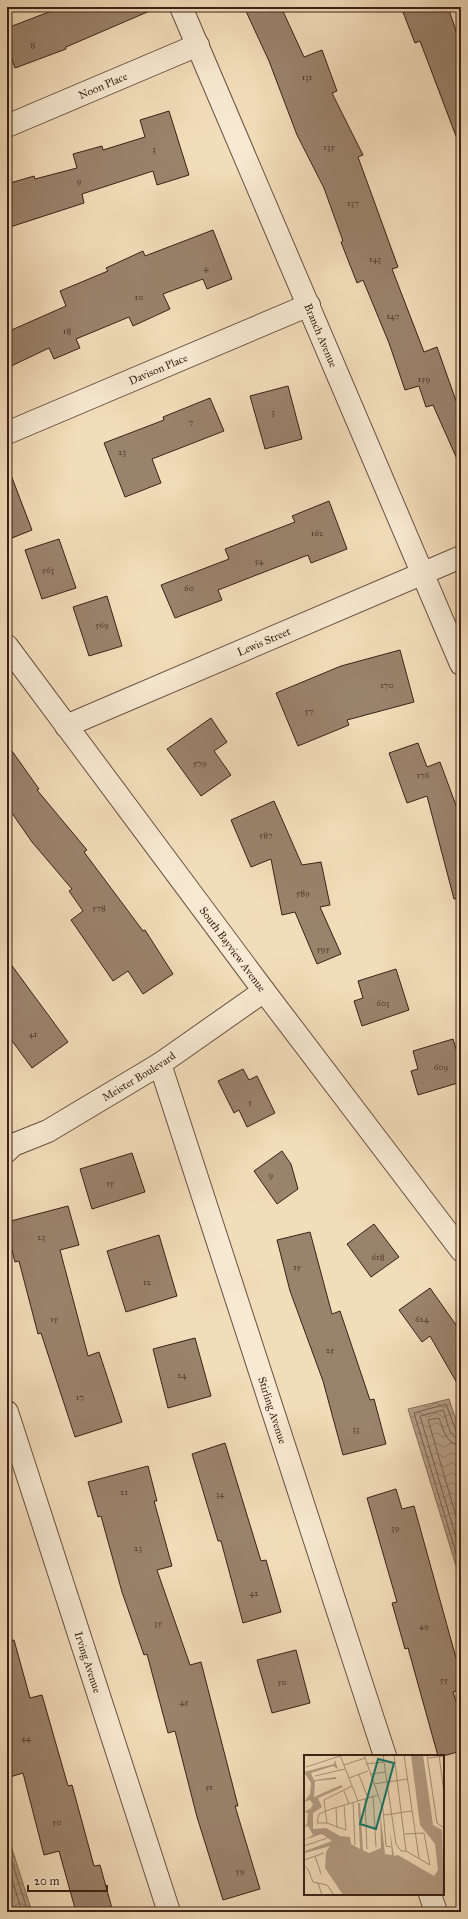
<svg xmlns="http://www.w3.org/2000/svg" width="468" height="1919" viewBox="0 0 468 1919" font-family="'IM FELL Great Primer',serif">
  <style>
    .water { fill: url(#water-waves); stroke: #836b58 }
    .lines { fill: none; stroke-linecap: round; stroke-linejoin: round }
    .shore { stroke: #765f4d; stroke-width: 1 }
    .building { fill: #9a836c; stroke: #3a2117 }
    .minor-casing { stroke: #685040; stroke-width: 24 }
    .minor { stroke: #f7e9d2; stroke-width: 22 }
    .labels { text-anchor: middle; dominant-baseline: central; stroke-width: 3; stroke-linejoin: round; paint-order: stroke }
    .number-label { font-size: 9px; fill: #523a2c }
    .street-label { font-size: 11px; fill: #3a2117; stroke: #f7e9d2 }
    .inset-road { fill: none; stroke: #a89279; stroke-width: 1 }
    .view { fill: #0f766e; fill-opacity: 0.15; stroke: #0f766e; stroke-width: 2 }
    .inset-edge { fill: none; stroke: #3a2117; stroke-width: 2 }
  </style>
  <defs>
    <pattern id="water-waves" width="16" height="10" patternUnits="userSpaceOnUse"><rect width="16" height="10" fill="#b39d83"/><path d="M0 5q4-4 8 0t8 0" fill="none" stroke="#93806a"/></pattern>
  </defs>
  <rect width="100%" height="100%" fill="#f2ddba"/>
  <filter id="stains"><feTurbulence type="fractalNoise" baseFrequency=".005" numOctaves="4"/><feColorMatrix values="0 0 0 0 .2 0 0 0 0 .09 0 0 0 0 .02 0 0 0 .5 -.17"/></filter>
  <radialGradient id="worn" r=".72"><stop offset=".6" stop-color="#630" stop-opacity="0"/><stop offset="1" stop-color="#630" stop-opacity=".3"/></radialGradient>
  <!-- water -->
  <path class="water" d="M449,1399L461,1435V1582L408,1409Z
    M7,1833L32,1912H7Z"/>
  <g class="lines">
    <!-- shore -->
    <path class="shore" d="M461,1434L456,1431L446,1404L414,1413L461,1570
      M461,1439C447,1438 448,1420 443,1410L420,1416L461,1554
      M461,1445C445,1444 444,1430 439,1418L428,1420L461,1533
      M7,1846L28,1912
      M7,1863L22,1912"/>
  </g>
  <!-- building -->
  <path class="building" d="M62,7H159L66,47V49L15,68L7,46V28Z
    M244,7H281L304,57L322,50L337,91L332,93L363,155L358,157L398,267L392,269L424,352L437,347L461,415V468L433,405L426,407L419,386L405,390L389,343L363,280L357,283L341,242L343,241L324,188L297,135L269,61Z
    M401,7H448L461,46V144H459L420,41L415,43Z
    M169,111L189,175L157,185L153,171L82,194L84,203L7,228V184L34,176L35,179L77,168L73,154L102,146L103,150L145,137L140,120Z
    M213,230L232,279L207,289L203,279L163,294L170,309L133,326L129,317L76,339L80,348L54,359L49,348L7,368V332L66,306L60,291L108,271L106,268L143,251L145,256Z
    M288,386L302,439L265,449L250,396Z
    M210,398L224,431L152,459L161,483L125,497L104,443L164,420L163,417Z
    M9,470L32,530L7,540V471Z
    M329,501L347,549L311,563L308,555L218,590L222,600L175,618L161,585L229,559L225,549L295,522L292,516Z
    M59,539L76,588L42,599L25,550Z
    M107,596L122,646L89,656L73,607Z
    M400,650L414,702L347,720L349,725L298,746L276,693L341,666Z
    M211,718L227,742L214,751L231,775L201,796L167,749Z
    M418,743L427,767L440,762L461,819V898L454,899L427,796L407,803L389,753Z
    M7,744L39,789L37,790L87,850L84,852L143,931L145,930L173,974L143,994L128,971L113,981L71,920L83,911L69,891L72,889L32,842L7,806Z
    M274,801L302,865L321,862L330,905L320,907L341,954L317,964L295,912L282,915L271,859L251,867L231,820Z
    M7,959L68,1042L32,1068L7,1034Z
    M396,969L409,1010L362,1026L354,1001L363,998L358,981Z
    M453,1039L461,1066V1082L418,1095L411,1071L418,1069L413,1051Z
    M243,1069L249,1080L257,1076L275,1113L247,1127L239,1110L234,1113L218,1081Z
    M282,1151L291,1164L298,1189L277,1204L254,1171Z
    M132,1153L145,1192L92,1209L80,1169Z
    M68,1206L79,1245L60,1250L88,1356L99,1352L122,1422L75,1437L41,1333L38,1334L19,1261L15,1262L7,1231V1222Z
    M374,1224L399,1257L371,1277L347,1244Z
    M310,1232L332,1314L340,1311L370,1400L374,1399L386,1444L343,1455L323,1381L290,1291L277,1240Z
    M159,1235L177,1296L126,1312L107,1251Z
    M430,1288L461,1332V1390L430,1336L422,1342L399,1310Z
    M195,1338L211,1396L168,1408L153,1349Z
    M225,1443L261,1561L266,1560L281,1612L243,1623L221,1541H218L192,1454Z
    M148,1466L157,1501H154L172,1566L157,1570L190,1665L201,1662L238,1806H235L260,1889L223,1900L197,1817L175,1731L168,1733L147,1654L144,1655L122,1592L101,1516L98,1517L88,1482Z
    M396,1489L402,1509L414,1506L456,1658L461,1656V1690L453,1692L461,1716V1751L443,1756H438L408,1648L405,1649L392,1603L397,1602L367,1498Z
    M14,1640L30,1698L42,1695L68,1786L72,1785L94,1866L100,1865L113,1912H76L59,1851L44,1855L23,1773L10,1777L7,1764V1641Z
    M296,1650L310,1703L272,1713L257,1660Z"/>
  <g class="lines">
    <defs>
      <g id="minor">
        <path id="s1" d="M181,7L461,664"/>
        <path id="s2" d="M7,126L198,45"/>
        <path id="s3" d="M7,433L309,305"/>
        <path id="s4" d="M7,646L264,991L461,1250"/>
        <path id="s5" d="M66,726L461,557"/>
        <path id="s6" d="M160,1064L385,1756"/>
        <path id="s7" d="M7,1151L13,1145L48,1131L160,1064L264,991"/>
        <path id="s8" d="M7,1412L169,1912"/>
        <path d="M430,1894L436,1912"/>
      </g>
    </defs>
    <!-- minor casing -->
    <use href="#minor" class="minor-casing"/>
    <!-- minor -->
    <use href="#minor" class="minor"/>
  </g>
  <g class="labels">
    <!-- number labels -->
    <g class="number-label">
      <text x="33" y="44">8</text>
      <text x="307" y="76">131</text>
      <text x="329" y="146">135</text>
      <text x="154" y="148">3</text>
      <text x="79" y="180">9</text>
      <text x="353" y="202">137</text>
      <text x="375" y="258">143</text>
      <text x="206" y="267">4</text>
      <text x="139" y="296">10</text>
      <text x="393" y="315">147</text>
      <text x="67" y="330">18</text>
      <text x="424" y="378">159</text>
      <text x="273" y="411">3</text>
      <text x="191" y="421">7</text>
      <text x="122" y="451">23</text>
      <text x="317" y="532">162</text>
      <text x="259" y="560">54</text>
      <text x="48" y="569">563</text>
      <text x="189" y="587">60</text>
      <text x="102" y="624">569</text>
      <text x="387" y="684">170</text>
      <text x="309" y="710">57</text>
      <text x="200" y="762">579</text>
      <text x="423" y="774">176</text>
      <text x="266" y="834">587</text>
      <text x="303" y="892">589</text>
      <text x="99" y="907">578</text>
      <text x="323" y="948">595</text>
      <text x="383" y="1002">603</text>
      <text x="33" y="1033">41</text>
      <text x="441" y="1066">609</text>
      <text x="250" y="1101">5</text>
      <text x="271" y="1174">9</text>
      <text x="110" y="1182">15</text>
      <text x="41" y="1236">23</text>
      <text x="378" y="1256">618</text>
      <text x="297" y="1266">15</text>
      <text x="147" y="1281">12</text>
      <text x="54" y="1318">15</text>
      <text x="422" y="1318">624</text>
      <text x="330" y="1349">25</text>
      <text x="182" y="1374">24</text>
      <text x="80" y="1396">17</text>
      <text x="356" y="1428">33</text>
      <text x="124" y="1491">21</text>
      <text x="220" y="1493">34</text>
      <text x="395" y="1527">39</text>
      <text x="138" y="1547">23</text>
      <text x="254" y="1592">42</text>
      <text x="158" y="1622">35</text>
      <text x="424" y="1625">49</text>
      <text x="444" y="1679">55</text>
      <text x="282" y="1681">50</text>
      <text x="184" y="1701">45</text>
      <text x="26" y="1737">44</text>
      <text x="209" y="1786">51</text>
      <text x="57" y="1821">50</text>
      <text x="240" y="1870">59</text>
    </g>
    <!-- street labels -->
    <g class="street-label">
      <text stroke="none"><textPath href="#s2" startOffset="104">Noon Place</textPath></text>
      <text stroke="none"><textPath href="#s1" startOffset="357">Branch Avenue</textPath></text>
      <text stroke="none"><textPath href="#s3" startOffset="164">Davison Place</textPath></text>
      <text stroke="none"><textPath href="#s5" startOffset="215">Lewis Street</textPath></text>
      <text stroke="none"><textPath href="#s4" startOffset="378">South Bayview Avenue</textPath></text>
      <text stroke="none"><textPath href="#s7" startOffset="152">Meister Boulevard</textPath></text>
      <text stroke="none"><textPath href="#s6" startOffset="364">Stirling Avenue</textPath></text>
      <text stroke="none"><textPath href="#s8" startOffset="263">Irving Avenue</textPath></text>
    </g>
  </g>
  <!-- overview -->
  <g transform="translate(304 1755)">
    <rect width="140" height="140" fill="#f2ddba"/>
    <path d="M107,0H119L129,70L138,75L140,140H39L21,113L22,97L26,91L1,98V96L28,86L18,79L0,85L9,80L4,71L0,72L3,69L4,58L0,57L7,53L9,49L6,45L0,47L6,39L7,28L0,17L30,9L31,5L34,14L29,11L7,18L10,25L32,22V24L11,26L10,42L37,30L39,32L14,43L18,52L9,58V74L22,73L36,81L46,82L47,89L56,94L54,48H56L59,95L65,98L77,93L76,56L81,99L88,100L86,76L90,101L94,100L130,121L134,115L131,89L116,70Z" fill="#b39d83"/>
    <path class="inset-road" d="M36,0L54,46M60,0L79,54L82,91L87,92M79,0L92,89L97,96H102M90,0L102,96M100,0L115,103M123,0L133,68L140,73M135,0L140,38M124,3L140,1M62,9L80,7M40,10L61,3M2,12L36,1M66,19L82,17M55,20L64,43M11,21L41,14M45,23L64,16M69,29L104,24M40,36L45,49M69,41L72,92M61,44L63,94M49,47L51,90M40,50L42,75L23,68H13L15,59L27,54L74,40M32,53L33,73M80,60L108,56M23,68L20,45L48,31M101,79L120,78L126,110M0,91L23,83M102,96L126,110M11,101L17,119M0,105L20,98M0,111L4,114L9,127L23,130L30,140M14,128L18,140"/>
    <path class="view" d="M74,4L90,8L72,74L56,69Z"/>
    <rect width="140" height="140" class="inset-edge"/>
  </g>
  <!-- margin -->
  <rect width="468" height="1919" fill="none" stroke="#f2ddba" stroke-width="24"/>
  <rect x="8" y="8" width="452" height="1903" fill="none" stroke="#3a2117" stroke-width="2"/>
  <rect x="12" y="12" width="444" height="1895" fill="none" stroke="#3a2117"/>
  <!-- scale -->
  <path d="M28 1885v6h79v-6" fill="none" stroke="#3a2117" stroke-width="2"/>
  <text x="34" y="1885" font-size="12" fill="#3a2117" stroke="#f7e9d2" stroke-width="3" paint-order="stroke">20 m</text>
  <rect width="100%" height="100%" filter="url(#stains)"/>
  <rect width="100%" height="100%" fill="url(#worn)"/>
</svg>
